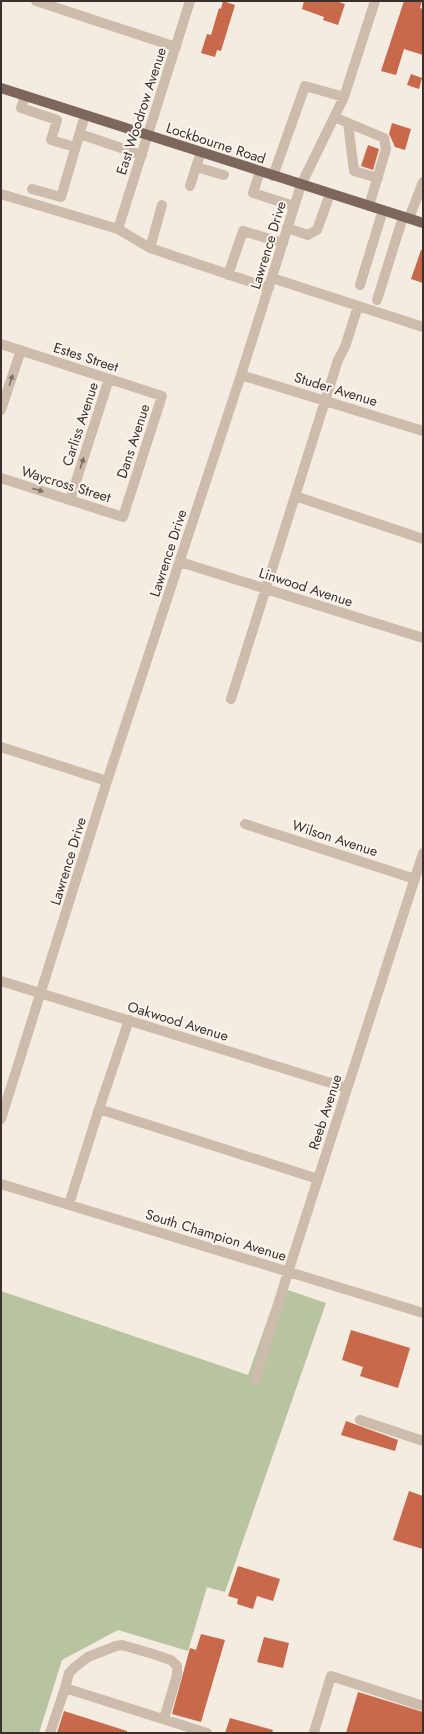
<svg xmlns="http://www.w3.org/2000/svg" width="424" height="1734" viewBox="0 0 424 1734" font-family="Jost,sans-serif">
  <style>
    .green { fill: #b8c4a0 }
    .building { fill: #c8694b }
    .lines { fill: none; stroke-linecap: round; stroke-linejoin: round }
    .minor { stroke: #cdbbac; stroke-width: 10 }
    .major { stroke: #7d675c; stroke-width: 10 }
    .oneway { fill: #7d6f65 }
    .labels { text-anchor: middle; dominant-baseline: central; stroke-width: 4; stroke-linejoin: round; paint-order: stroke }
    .street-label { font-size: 14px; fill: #3b302b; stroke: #fbf5ee }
  </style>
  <rect width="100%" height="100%" fill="#f4ebe1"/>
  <!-- green -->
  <path class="green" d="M279,1287L326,1303L225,1592L207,1587L188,1651L118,1630L62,1660L39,1733H1V1291L248,1375Z"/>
  <!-- building -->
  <path class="building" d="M223,1L235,5L221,51L217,50L215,57L201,53L207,34L211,35L219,8L221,9Z
    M304,1H336L345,4L338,25L323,20L324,17L302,9Z
    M404,1H422L420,8L423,9V55L404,49L396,75L381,71Z
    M411,74L422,78L419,89L407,85Z
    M392,123L411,129L405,150L395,147L391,138L389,134Z
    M368,145L379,149L373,170L361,166Z
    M421,250H423V283L411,279Z
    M351,1330L410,1348L398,1388L360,1376L363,1367L342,1360Z
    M346,1421L398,1440L395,1451L341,1435Z
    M409,1491L423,1496V1549L393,1540Z
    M238,1566L280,1579L273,1601L257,1596L253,1609L237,1604L238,1599L228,1596Z
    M201,1634L225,1640L201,1722L172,1714L190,1648L196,1650Z
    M264,1637L289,1643L283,1668L257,1662Z
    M358,1692L423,1712V1733H346Z
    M64,1711L127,1731V1733H57Z
    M230,1718L273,1730L272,1733H225Z"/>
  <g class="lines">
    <!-- minor -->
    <path class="minor" d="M36,1L176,47
      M25,96L21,108L57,120L51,140L75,147
      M334,117L384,138L386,149L369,206
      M348,123L354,171L378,178
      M80,134L142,155
      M201,152L196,167L224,175
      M260,171L253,193L294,206
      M273,176L305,86L344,97
      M190,186L196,167
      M32,189L61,197L85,115
      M1,194L118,229L150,248
      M162,205L150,248L269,288
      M409,218L423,182
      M287,228L308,235L317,230L330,194
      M118,229L190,1
      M228,275L243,231L283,243
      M272,278L423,327
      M360,285L383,210
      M377,300L403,217
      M1,344L162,396L123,517L1,478
      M241,375L423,431
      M1,410L21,350
      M295,496L423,539
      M70,500L109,379
      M180,562L423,638
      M231,699L338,360L345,347L358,306
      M1,747L107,781
      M245,824L415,879
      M1,981L347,1088
      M129,1020L99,1109L318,1179
      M1,1119L107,781L241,375L301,185L344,97L375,1
      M1,1184L423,1313
      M69,1204L99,1109
      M255,1381L288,1272L423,853
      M360,1420L423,1441
      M65,1688L69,1673L75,1667L88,1657L116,1646L122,1645L153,1654L171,1660L177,1666V1675L164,1719
      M314,1732L331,1676L423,1706
      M50,1733L65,1688L207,1733"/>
    <!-- major -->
    <path class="major" d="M1,88L423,223"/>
  </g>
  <!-- one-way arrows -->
  <defs><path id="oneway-solid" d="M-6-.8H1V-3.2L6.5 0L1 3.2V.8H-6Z"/></defs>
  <g class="oneway">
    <use href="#oneway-solid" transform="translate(11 380) rotate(-72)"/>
    <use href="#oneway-solid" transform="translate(82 463) rotate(-72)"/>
    <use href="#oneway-solid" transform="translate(38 490) rotate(17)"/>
  </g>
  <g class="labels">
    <!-- street labels -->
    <g class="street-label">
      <text transform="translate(141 111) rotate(-72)">East Woodrow Avenue</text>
      <text transform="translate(216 143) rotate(18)">Lockbourne Road</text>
      <text transform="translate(268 245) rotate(-73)">Lawrence Drive</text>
      <text transform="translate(86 357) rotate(18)">Estes Street</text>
      <text transform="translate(336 389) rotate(17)">Studer Avenue</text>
      <text transform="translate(80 424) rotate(-72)">Carliss Avenue</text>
      <text transform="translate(133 441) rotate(-72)">Dans Avenue</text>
      <text transform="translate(66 484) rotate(17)">Waycross Street</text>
      <text transform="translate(168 553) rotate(-72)">Lawrence Drive</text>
      <text transform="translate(306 587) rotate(18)">Linwood Avenue</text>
      <text transform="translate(335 838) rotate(18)">Wilson Avenue</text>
      <text transform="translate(68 861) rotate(-73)">Lawrence Drive</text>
      <text transform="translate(178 1021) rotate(17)">Oakwood Avenue</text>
      <text transform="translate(325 1112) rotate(-72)">Reeb Avenue</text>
      <text transform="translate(216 1235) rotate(17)">South Champion Avenue</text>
    </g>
  </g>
  <!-- border -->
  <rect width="424" height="1734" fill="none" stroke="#3b302b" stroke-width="4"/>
</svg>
